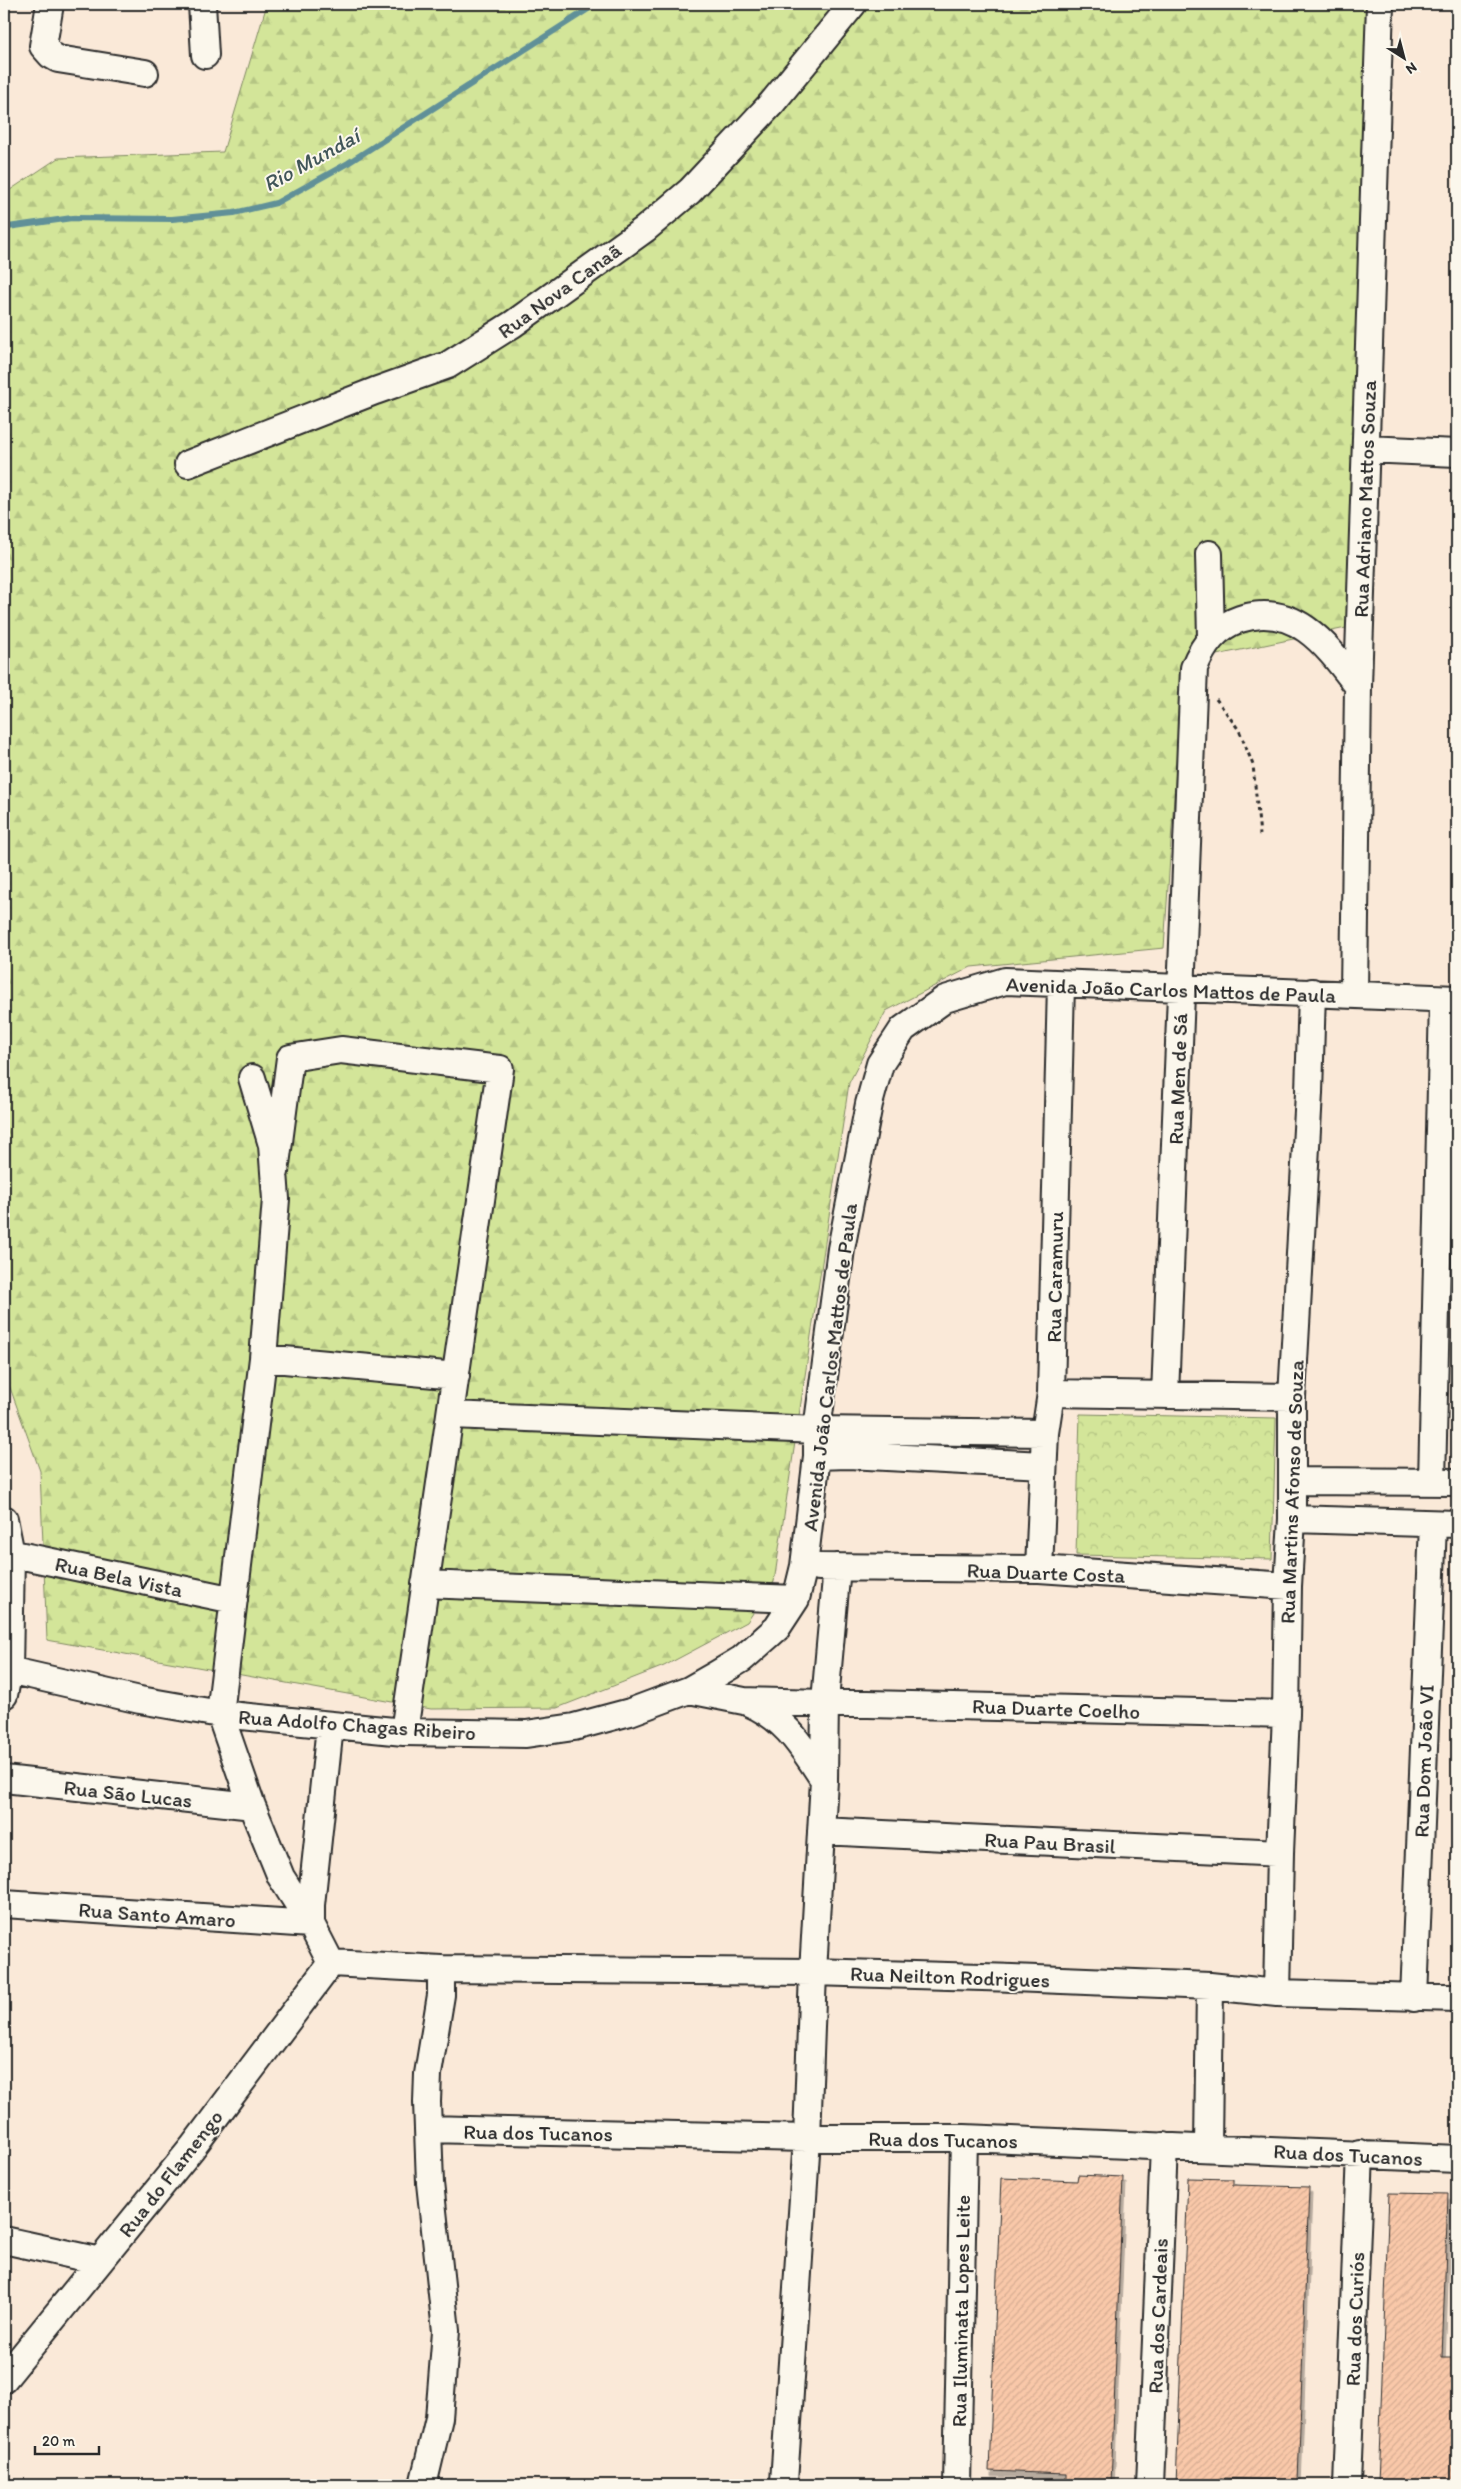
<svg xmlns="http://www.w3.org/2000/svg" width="1461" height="2489" viewBox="0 0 1461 2489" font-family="Itim,sans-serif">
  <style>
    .forest { fill: url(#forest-firs); stroke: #7f8862 }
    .park { fill: url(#park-crowns); stroke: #7f8862 }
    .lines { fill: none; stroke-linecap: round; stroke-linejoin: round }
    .stream { stroke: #609098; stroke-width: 6 }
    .building { fill: url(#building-hatch); stroke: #2b2b2b; filter: url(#shadow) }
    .minor-casing { stroke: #2b2b2b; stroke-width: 30 }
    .path { stroke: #2b2b2b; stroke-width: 3; stroke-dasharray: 4 4; stroke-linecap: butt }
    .minor { stroke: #fbf7ec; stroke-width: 26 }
    .labels { text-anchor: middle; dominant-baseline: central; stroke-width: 4; stroke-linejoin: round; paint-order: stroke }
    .street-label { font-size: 21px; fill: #2b2b2b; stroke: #fbf7ec }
    .water-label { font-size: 22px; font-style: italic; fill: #415558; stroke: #fbf7ec }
  </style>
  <defs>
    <pattern id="forest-firs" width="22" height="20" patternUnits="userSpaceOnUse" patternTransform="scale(1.25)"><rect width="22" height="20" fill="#d3e599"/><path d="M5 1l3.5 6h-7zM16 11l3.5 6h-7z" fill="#b5c584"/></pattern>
    <pattern id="park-crowns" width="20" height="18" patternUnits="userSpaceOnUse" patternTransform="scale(1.25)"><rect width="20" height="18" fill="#d3e599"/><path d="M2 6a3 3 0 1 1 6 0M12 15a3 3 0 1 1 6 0" fill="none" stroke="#b5c584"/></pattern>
    <pattern id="building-hatch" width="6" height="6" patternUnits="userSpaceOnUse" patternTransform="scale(1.25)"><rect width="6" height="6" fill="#f9c8a9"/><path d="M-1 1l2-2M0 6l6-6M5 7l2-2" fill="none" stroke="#d6ac92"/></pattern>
    <filter id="shadow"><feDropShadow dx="3" dy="5.5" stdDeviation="0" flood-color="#0004"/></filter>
  </defs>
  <rect width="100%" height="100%" fill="#fae9d8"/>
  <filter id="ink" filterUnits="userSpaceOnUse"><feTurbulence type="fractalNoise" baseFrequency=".02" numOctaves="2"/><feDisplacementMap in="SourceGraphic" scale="10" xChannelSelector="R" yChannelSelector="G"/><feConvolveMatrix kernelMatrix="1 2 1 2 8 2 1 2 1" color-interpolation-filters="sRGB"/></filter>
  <g filter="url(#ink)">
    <!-- forest -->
    <path class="forest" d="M267,4H1385L1346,628L1183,662L1164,948L971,967L886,1011L849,1083L774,1582L747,1622L664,1666L557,1708L431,1709L47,1640L40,1471L4,1371V194L58,158L223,152Z"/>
    <!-- park -->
    <path class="park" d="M1080,1414L1276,1418L1272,1559L1076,1555Z"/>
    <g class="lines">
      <!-- stream -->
      <path class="stream" d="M4,229L8,227L72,218L172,219L234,213L276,203L348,163L596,4"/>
    </g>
    <!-- building -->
    <path class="building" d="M1078,2175L1123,2177L1111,2485H1066V2474L989,2471L1001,2178L1077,2181Z
      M1188,2178L1233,2179V2185L1309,2187L1298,2481L1221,2478V2485H1176Z
      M1389,2193L1448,2194L1442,2358H1457V2485H1378Z"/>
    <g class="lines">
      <defs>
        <path id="minor" d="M50,4L43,46L51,55L58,59L145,73
          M202,4L205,55
          M1366,449L1457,453
          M188,464L375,391L448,365L513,324L645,229L690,191L772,103L853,4
          M1209,554L1211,637
          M1354,994L1358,686L1380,4
          M252,1078L272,1145L276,1199L263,1358L220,1714L252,1806L281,1877L311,1924
          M275,1172L290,1058L341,1050L500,1069L404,1732
          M263,1358L456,1376
          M1051,1393L1292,1397
          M1165,1395L1194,668C1203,645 1216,627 1240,619C1296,601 1328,647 1358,686
          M452,1415L817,1430L1045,1433
          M817,1456L848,1455L1043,1465
          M1293,1481L1457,1482
          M1432,1482L1443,999
          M4,1519L11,1554L9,1670L4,1695
          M1292,1519L1457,1524
          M4,1552L234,1600
          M819,1567L1039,1569L1288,1586
          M1039,1569L1045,1433L1051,1393L1061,984
          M425,1584L796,1599
          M4,1669L140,1700L220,1714L404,1732L526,1734L574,1727L630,1712L689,1690L717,1674L742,1659L777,1628L796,1599L804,1566L817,1456V1430L841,1249L869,1104L880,1064L903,1029L945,999L1005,981L1457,999
          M689,1690L744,1701L1286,1714
          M747,1702C786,1718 802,1747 824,1780
          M330,1726L311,1905V1924L331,1963L441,1969V1995L428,2074L427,2102L430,2183L446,2331L439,2418L423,2485
          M4,1779L252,1806
          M821,1831L1280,1853
          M4,1904L311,1924
          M441,1969L813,1972L1012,1978L1210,1986L1277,1993L1457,1998
          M1277,1993L1280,1853L1286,1714L1288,1586L1292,1519V1397L1309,1093L1312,992
          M1414,1998L1433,1524
          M428,2129L807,2138H964L1457,2159
          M1208,2147L1210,1986
          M4,2240L100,2261
          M4,2379L192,2148L331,1963
          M784,2482L807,2138L813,1972L824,1780L825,1701L837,1567
          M957,2485L964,2138
          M1150,2485L1164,2146
          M1347,2485L1360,2153"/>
      </defs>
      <!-- minor casing -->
      <use href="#minor" class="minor-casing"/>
      <!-- path -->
      <path class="path" d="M1216,699L1239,730L1253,765L1260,835"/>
      <!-- minor -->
      <use href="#minor" class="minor"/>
    </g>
  </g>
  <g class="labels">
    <!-- street labels -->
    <g class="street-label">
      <text transform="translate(559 290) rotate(-36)">Rua Nova Canaã</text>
      <text transform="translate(1364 499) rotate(-88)">Rua Adriano Mattos Souza</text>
      <text transform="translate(1171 989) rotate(2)">Avenida João Carlos Mattos de Paula</text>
      <text transform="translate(1177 1079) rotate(-88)">Rua Men de Sá</text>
      <text transform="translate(1054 1277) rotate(-89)">Rua Caramuru</text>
      <text transform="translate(829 1367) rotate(-83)">Avenida João Carlos Mattos de Paula</text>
      <text transform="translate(1291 1492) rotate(-88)">Rua Martins Afonso de Souza</text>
      <text transform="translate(1046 1572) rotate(2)">Rua Duarte Costa</text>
      <text transform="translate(119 1576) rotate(12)">Rua Bela Vista</text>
      <text transform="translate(1056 1708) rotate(2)">Rua Duarte Coelho</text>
      <text transform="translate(357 1724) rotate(4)">Rua Adolfo Chagas Ribeiro</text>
      <text transform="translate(1423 1761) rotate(-88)">Rua Dom João VI</text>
      <text transform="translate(128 1793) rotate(6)">Rua São Lucas</text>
      <text transform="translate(1050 1842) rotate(3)">Rua Pau Brasil</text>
      <text transform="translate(157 1914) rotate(4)">Rua Santo Amaro</text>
      <text transform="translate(950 1976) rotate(2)">Rua Neilton Rodrigues</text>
      <text transform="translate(538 2132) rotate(1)">Rua dos Tucanos</text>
      <text transform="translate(943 2139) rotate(1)">Rua dos Tucanos</text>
      <text transform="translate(1348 2154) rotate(3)">Rua dos Tucanos</text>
      <text transform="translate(170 2173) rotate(-52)">Rua do Flamengo</text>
      <text transform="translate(960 2311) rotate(-89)">Rua Iluminata Lopes Leite</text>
      <text transform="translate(1157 2316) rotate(-88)">Rua dos Cardeais</text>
      <text transform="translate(1354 2319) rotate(-88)">Rua dos Curiós</text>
    </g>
    <!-- water labels -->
    <g class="water-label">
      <text transform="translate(311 160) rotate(-29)">Rio Mundaí</text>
    </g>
  </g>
  <!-- margin -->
  <rect width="1461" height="2489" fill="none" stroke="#fbf7ec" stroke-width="20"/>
  <rect x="10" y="10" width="1441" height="2469" fill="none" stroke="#2b2b2b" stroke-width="2" filter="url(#ink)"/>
  <!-- north arrow -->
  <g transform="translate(1404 58) rotate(144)" stroke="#fbf7ec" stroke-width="4" paint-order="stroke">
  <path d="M0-4L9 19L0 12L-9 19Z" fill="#2b2b2b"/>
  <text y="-8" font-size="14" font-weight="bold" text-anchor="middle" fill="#2b2b2b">N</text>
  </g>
  <!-- scale -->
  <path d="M35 2446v8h64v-8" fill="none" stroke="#2b2b2b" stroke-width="2.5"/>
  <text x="42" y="2446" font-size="15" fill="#2b2b2b" stroke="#fbf7ec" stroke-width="4" paint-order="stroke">20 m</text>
</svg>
